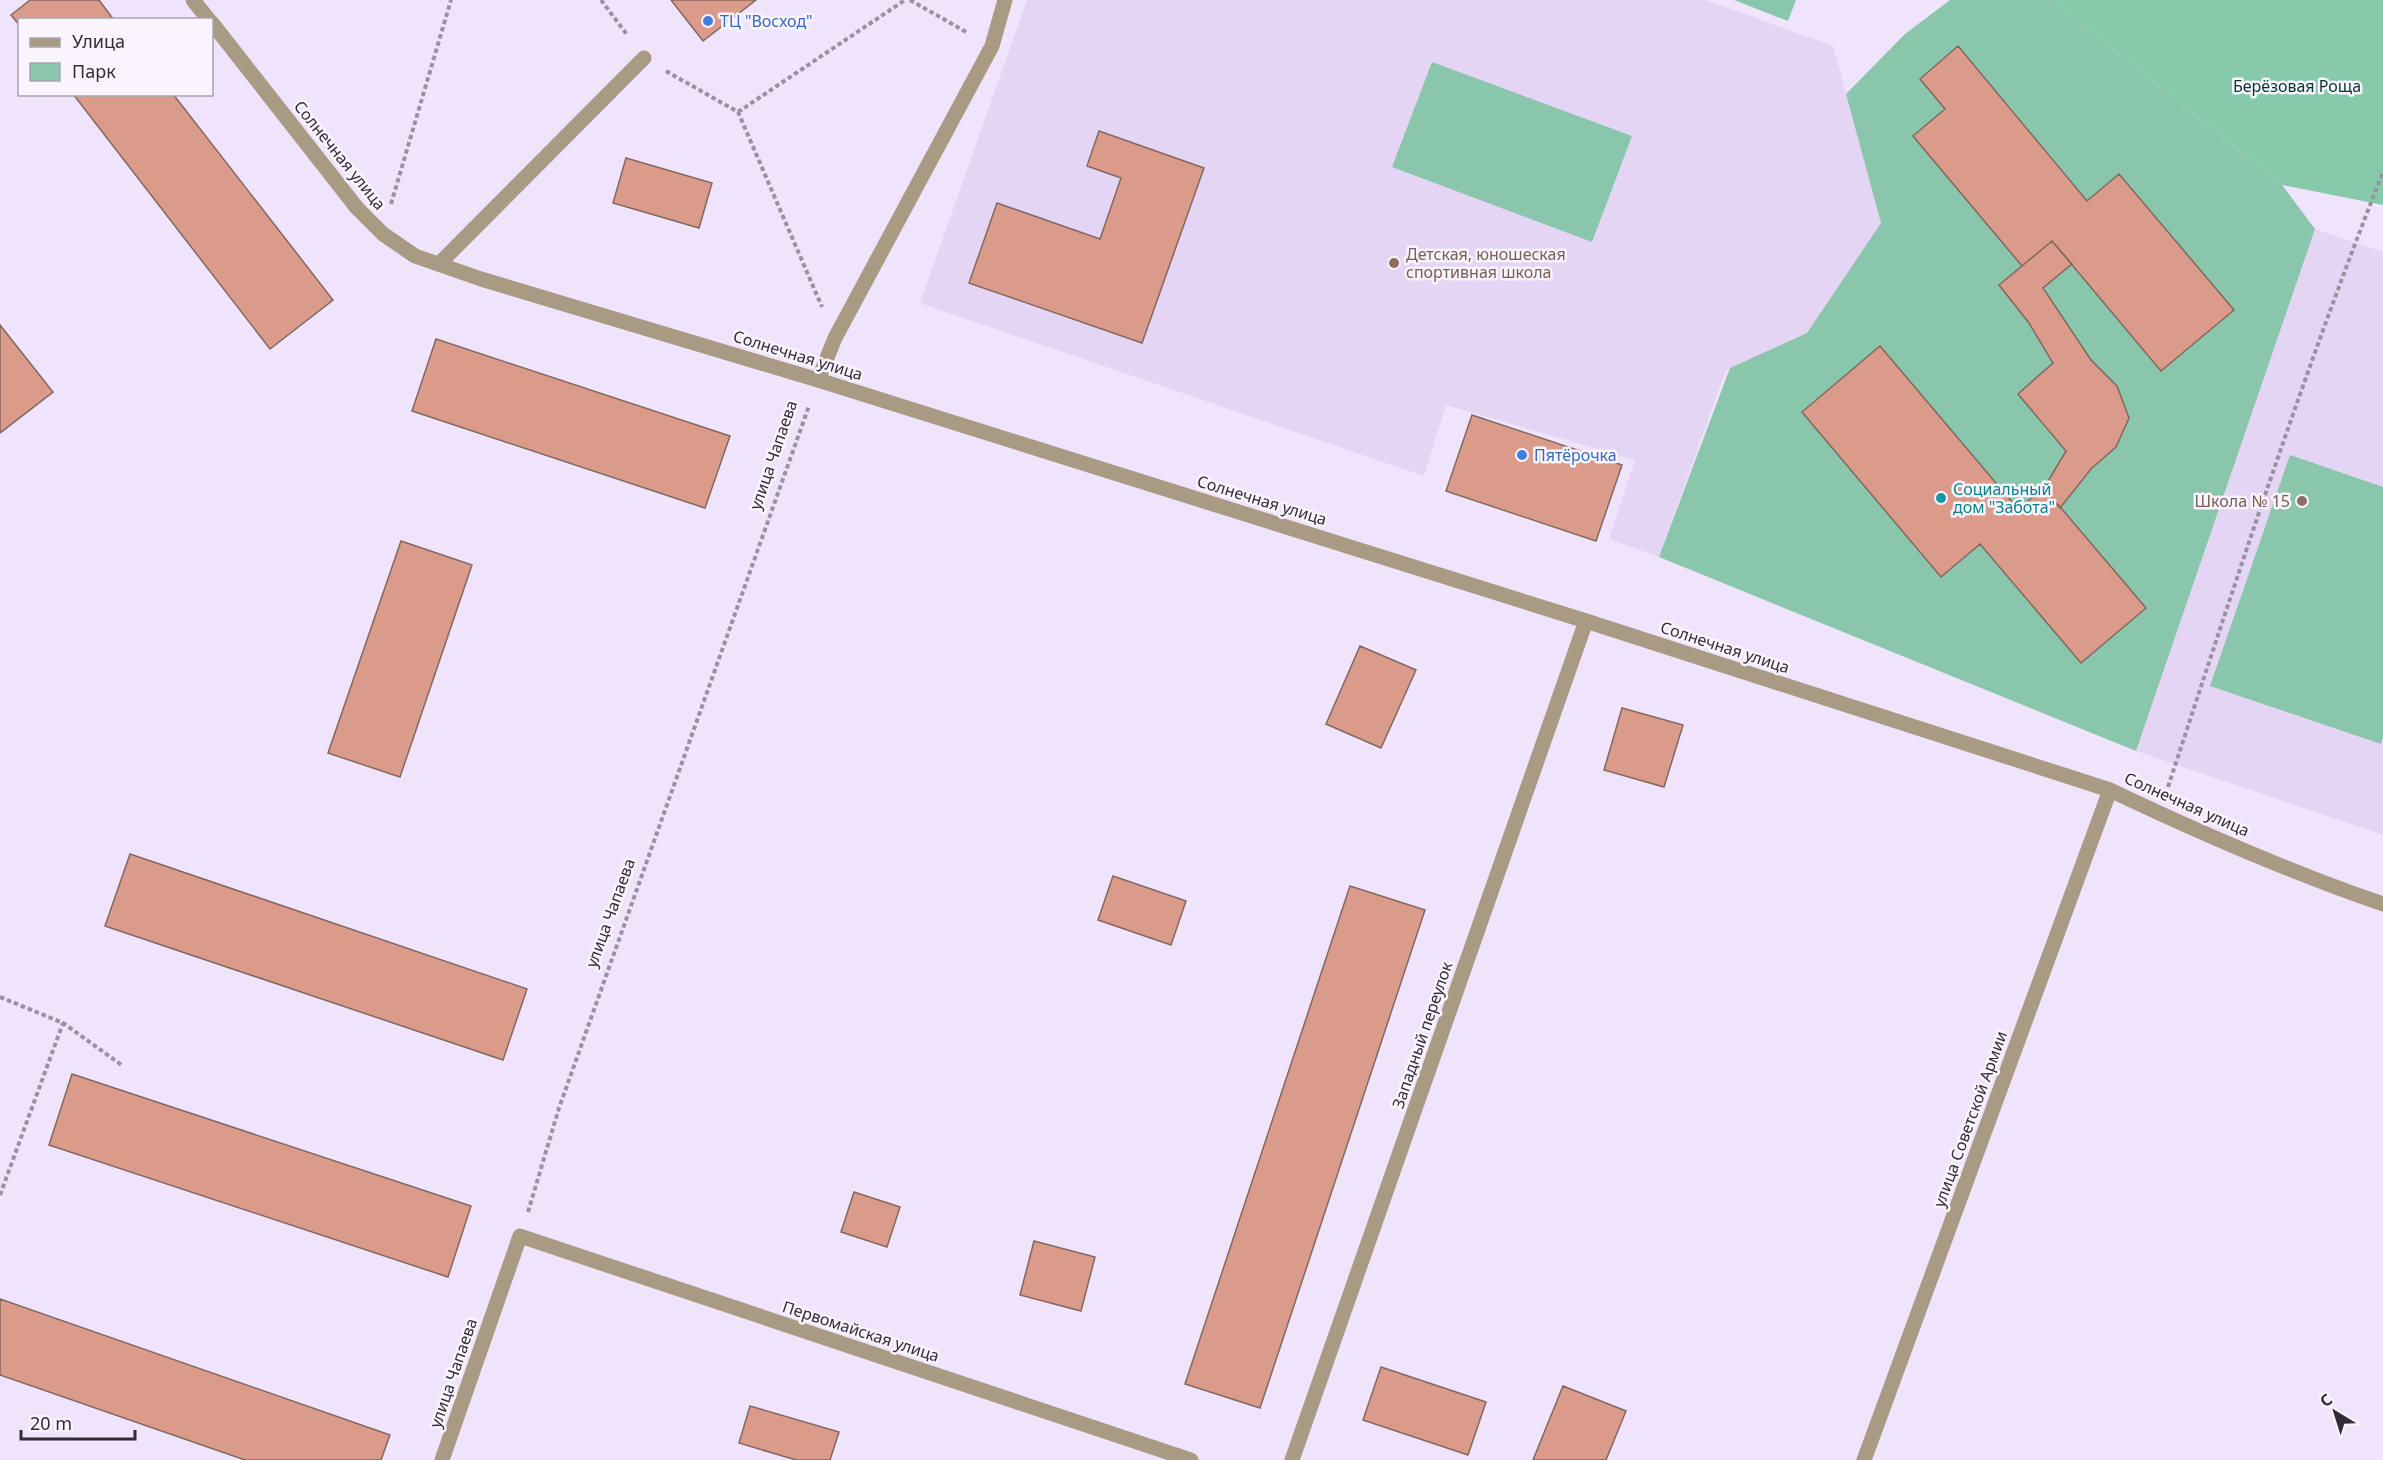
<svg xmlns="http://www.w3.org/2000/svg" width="2383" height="1460" viewBox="0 0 2383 1460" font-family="'Noto Sans',sans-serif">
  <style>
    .built { fill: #e5d5f4 }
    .green { fill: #8ac6ab }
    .forest { fill: #86c9ab }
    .building { fill: #db9b8a; stroke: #826860; stroke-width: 1.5 }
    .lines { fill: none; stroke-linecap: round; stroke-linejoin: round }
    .path { stroke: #9a91a3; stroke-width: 4; stroke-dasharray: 4.5 3; stroke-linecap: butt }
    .minor { stroke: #a89a83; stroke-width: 15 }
    .shop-dot { fill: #3f7fe0; stroke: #f9f4fe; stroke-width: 2 }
    .education-dot { fill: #8d6e63; stroke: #f9f4fe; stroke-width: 2 }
    .culture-dot { fill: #0f9aa8; stroke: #f9f4fe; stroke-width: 2 }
    .labels { text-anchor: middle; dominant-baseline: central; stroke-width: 5; stroke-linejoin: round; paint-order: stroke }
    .shop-label { font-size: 16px; fill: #366cbe; stroke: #f9f4fe; text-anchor: start }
    .park-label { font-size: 16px; fill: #003926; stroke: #f9f4fe }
    .street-label { font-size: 16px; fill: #312c36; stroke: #f9f4fe }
    .education-label { font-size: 16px; fill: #785e54; stroke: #f9f4fe; text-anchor: start }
    .culture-label { font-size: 16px; fill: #0d838f; stroke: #f9f4fe; text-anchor: start }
  </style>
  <rect width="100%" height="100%" fill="#f0e3fc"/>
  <!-- built -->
  <path class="built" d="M1027,0H1706L1833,46L1882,223L1807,333L1726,370L1659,557L1609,539L1635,460L1446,405L1424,476L920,303Z
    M2315,229L2383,252V835L2136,751Z"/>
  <!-- green -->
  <path class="green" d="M1734,0H1796L1788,21Z
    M1950,0H2050L2282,185L2315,229L2136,751L1659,557L1730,368L1807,333L1881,223L1846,94L1905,34Z
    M1432,62L1632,136L1592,242L1392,167Z
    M2290,455L2383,487V737L2381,744L2210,686Z"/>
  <!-- forest -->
  <path class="forest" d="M2050,0H2383V205L2282,185Z"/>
  <!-- building -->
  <path class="building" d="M30,0H99L114,20H20V26L11,15Z
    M671,0H756L703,41Z
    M1958,46L2087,201L2119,174L2234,310L2161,371L2052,241L2022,266L1913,136L1945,109L1920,79Z
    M73,94H173L333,300L270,349Z
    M1099,131L1204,168L1142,343L969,283L997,203L1100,239L1121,178L1087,166Z
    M626,158L712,183L699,228L613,203Z
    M2052,241L2072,264L2043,288L2091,360L2117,386L2129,418L2116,447L2091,469L2060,508L2044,488L2066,451L2018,394L2053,363L2029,323L1999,285Z
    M0,325L53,392L0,433Z
    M436,339L730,436L705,508L412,411Z
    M1880,346L2018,509L2044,488L2146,608L2081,663L1980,544L1941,577L1802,412Z
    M1472,415L1622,465L1596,541L1446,491Z
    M401,541L472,565L400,777L328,753Z
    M1360,646L1416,670L1381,748L1326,724Z
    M1622,708L1683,725L1664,787L1604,770Z
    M130,854L527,989L503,1060L105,926Z
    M1113,876L1186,901L1171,945L1098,920Z
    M1350,886L1425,910L1260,1408L1185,1384Z
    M72,1074L471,1206L448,1277L49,1145Z
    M854,1192L900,1207L887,1247L841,1232Z
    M1034,1241L1095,1257L1081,1311L1020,1295Z
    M0,1299L390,1435L381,1460H245L0,1375Z
    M1381,1367L1486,1402L1468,1455L1363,1420Z
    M1563,1386L1626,1411L1606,1460H1533Z
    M750,1406L839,1432L830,1460H796L739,1443Z"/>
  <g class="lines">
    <!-- path -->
    <path class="path" d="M601,0L628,36
      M910,0L968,33
      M666,71L738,112L822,307
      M738,112L905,0
      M391,204L451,0
      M2168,787C2236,580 2303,374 2383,172
      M0,997L63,1023L123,1066
      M0,1195L63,1023
      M528,1212L559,1108L809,406"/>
    <!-- minor -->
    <path class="minor" d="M193,0L209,20
      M212,23L357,208L383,234L415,256L481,279L818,380L1586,621L2110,790C2198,832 2290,872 2383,904
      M439,264L644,58
      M818,380L835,338L992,46L1005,0
      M442,1460L520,1236L1191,1460
      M1292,1460L1586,621
      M1864,1460L2110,790"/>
  </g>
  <!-- markers -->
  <g class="shop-dot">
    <circle cx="708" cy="21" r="6"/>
    <circle cx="1522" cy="455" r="6"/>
  </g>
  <g class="education-dot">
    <circle cx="1394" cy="263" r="6"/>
    <circle cx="2302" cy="501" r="6"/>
  </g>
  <circle class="culture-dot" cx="1941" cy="498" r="6"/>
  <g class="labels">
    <!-- shop labels -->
    <g class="shop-label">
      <text x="720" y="21">ТЦ "Восход"</text>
      <text x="1534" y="455">Пятёрочка</text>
    </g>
    <!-- park labels -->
    <g class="park-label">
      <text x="2297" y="86">Берёзовая Роща</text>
    </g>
    <!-- street labels -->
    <g class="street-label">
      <text transform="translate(340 155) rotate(51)">Солнечная улица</text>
      <text transform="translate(798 355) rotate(17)">Солнечная улица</text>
      <text transform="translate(773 455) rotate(-71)">улица Чапаева</text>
      <text transform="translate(1262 500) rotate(17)">Солнечная улица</text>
      <text transform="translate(1725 647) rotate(18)">Солнечная улица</text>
      <text transform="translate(2187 804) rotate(24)">Солнечная улица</text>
      <text transform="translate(610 913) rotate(-70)">улица Чапаева</text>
      <text transform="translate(1422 1035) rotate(-71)">Западный переулок</text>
      <text transform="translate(1970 1119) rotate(-70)">улица Советской Армии</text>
      <text transform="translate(861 1331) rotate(18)">Первомайская улица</text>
      <text transform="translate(453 1373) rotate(-71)">улица Чапаева</text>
    </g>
    <!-- education labels -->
    <g class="education-label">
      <text x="1406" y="254">Детская, юношеская<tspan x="1406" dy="18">спортивная школа</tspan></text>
      <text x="2290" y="501" text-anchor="end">Школа № 15</text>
    </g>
    <!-- culture labels -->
    <g class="culture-label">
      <text x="1953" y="489">Социальный<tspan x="1953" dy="18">дом "Забота"</tspan></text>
    </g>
  </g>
  <!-- legend -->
  <rect x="18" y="18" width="195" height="78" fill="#f9f4fe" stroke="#a9a4ae" stroke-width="1.5"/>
  <rect x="30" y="38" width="30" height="9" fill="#a89a83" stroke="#a9a4ae" stroke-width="1.5"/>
  <text x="72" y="48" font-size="18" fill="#312c36">Улица</text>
  <rect x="30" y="63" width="30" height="18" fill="#8ac6ab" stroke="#a9a4ae" stroke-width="1.5"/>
  <text x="72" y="78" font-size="18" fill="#312c36">Парк</text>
  <!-- north arrow -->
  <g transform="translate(2335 1412) rotate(322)" stroke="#f9f4fe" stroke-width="4.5" paint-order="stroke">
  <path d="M0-4.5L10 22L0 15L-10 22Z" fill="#312c36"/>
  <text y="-9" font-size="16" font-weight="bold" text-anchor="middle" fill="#312c36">С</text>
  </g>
  <!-- scale -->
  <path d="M21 1430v9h114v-9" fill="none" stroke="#312c36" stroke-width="3"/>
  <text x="30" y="1430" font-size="18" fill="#312c36" stroke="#f9f4fe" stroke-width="4.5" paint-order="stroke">20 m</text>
</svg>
